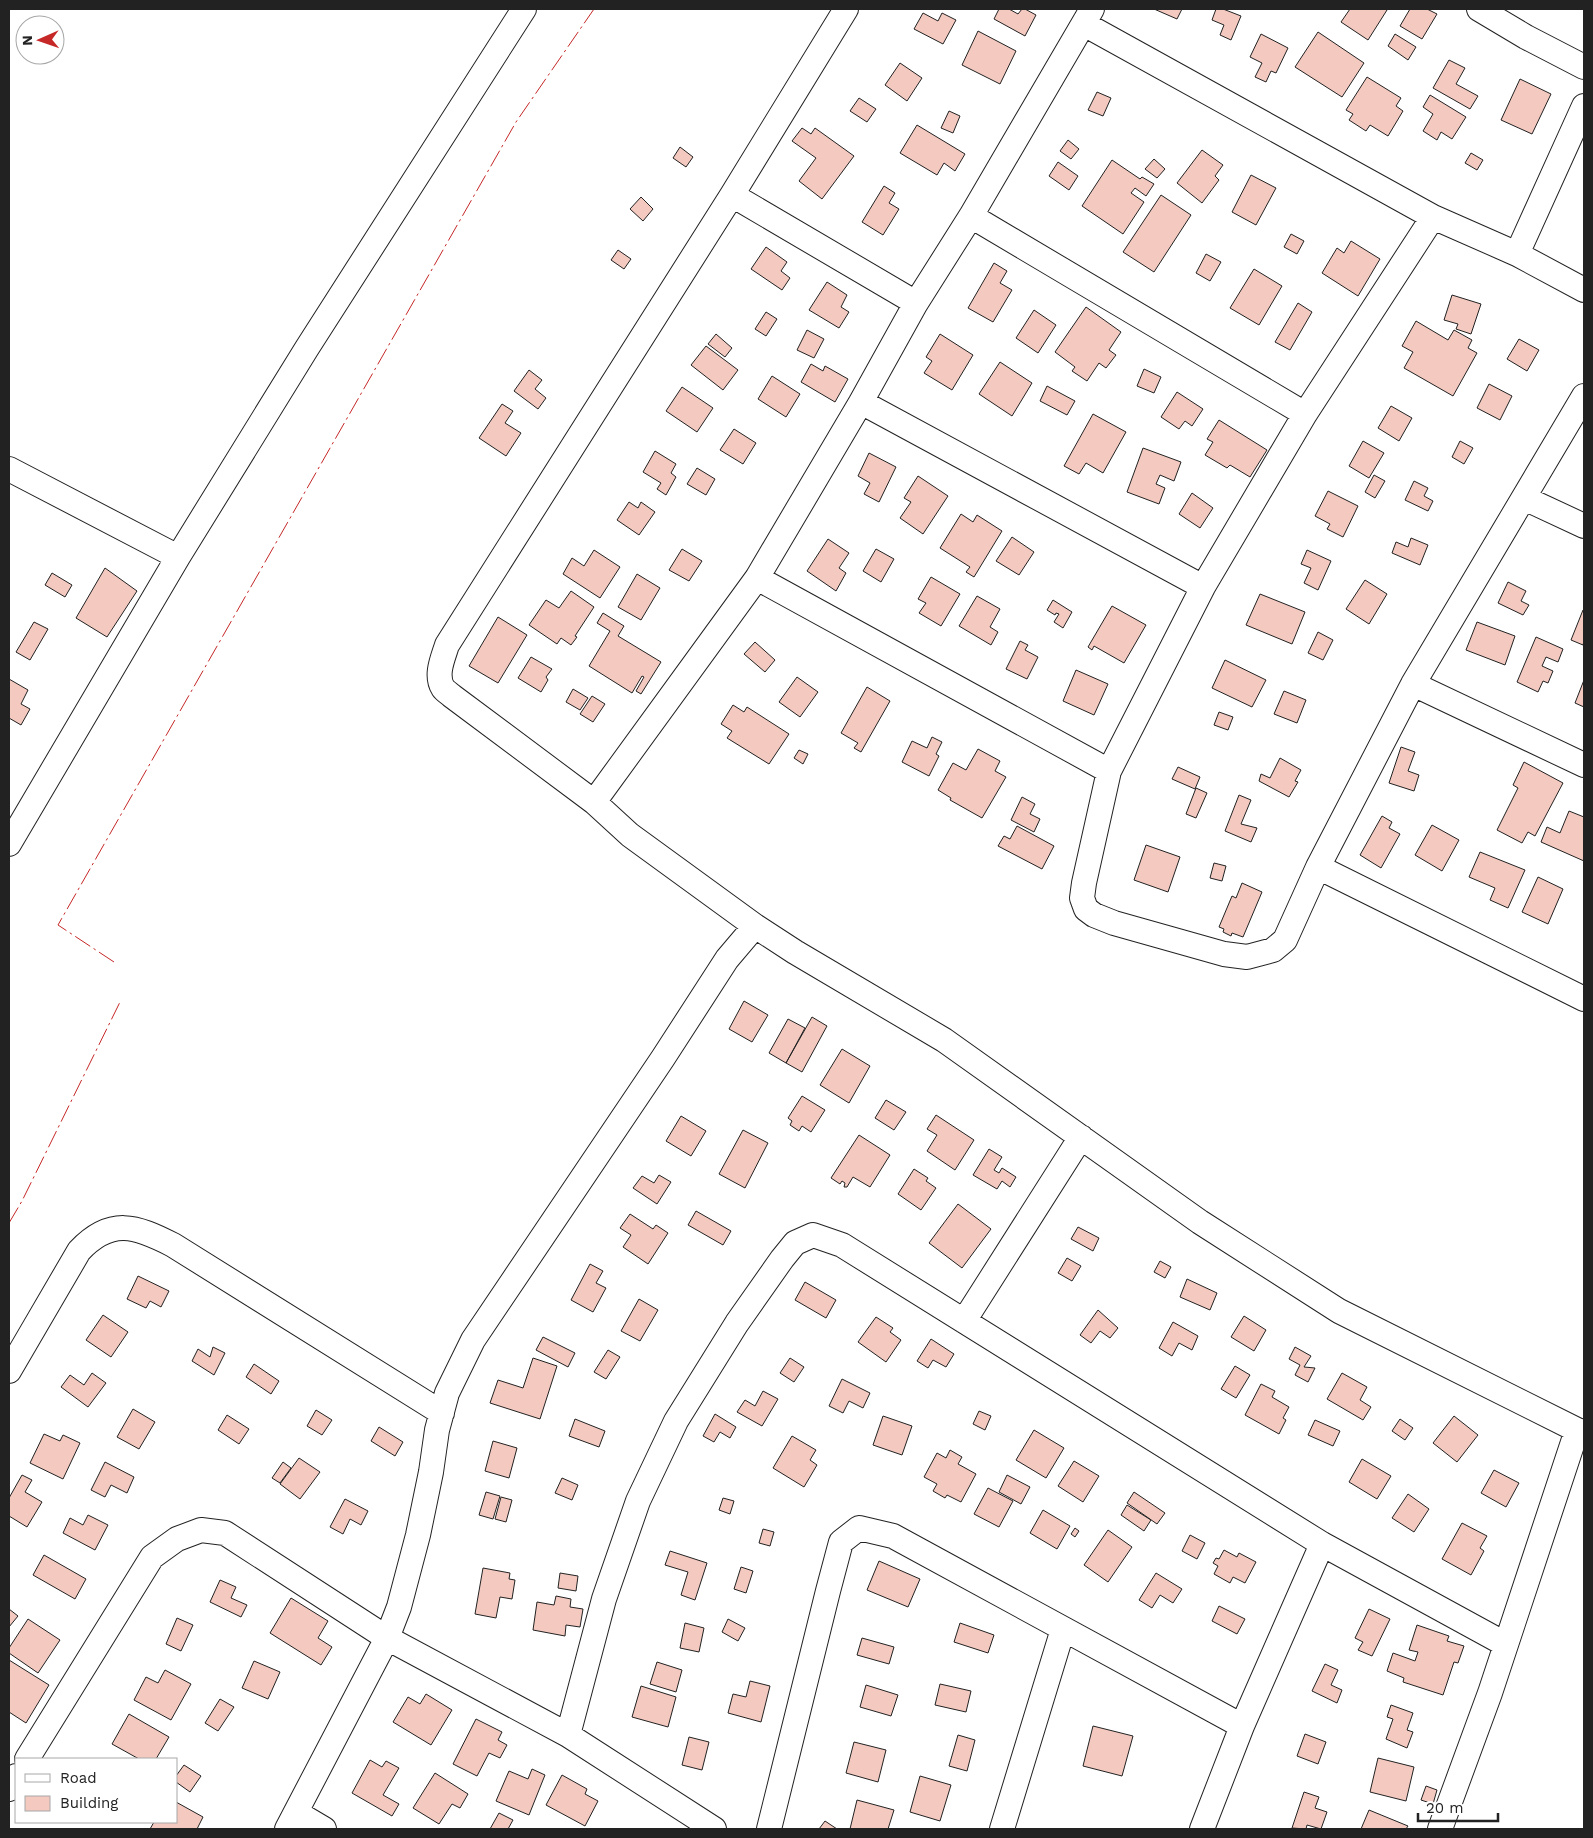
<svg xmlns="http://www.w3.org/2000/svg" width="1593" height="1838" viewBox="0 0 1593 1838" font-family="'Work Sans',sans-serif">
  <style>
    .building { fill: #f3c9c0; stroke: #222 }
    .lines { fill: none; stroke-linecap: round; stroke-linejoin: round }
    .minor-casing { stroke: #222; stroke-width: 26 }
    .minor { stroke: #fff; stroke-width: 24 }
    .power { stroke: #c62828; stroke-width: 1; stroke-dasharray: 18 4 2.5 4; stroke-linecap: butt }
  </style>
  <rect width="100%" height="100%" fill="#fff"/>
  <!-- building -->
  <path class="building" d="M999,9H1009L1018,14L1022,9H1025L1036,15L1025,36L994,19Z
    M1154,9H1182L1177,19Z
    M1216,9H1223L1241,16L1231,40L1220,35L1224,25L1212,20Z
    M1350,9H1385L1387,10L1368,40L1341,22Z
    M1410,9H1427L1437,14L1422,39L1400,26Z
    M923,13L938,21L942,13L956,20L943,44L914,29Z
    M978,31L1016,51L1000,84L962,65Z
    M1318,32L1364,63L1342,97L1295,67Z
    M1261,34L1288,48L1276,73L1271,71L1266,82L1255,77L1262,63L1250,57Z
    M1395,34L1416,47L1408,60L1388,46Z
    M1449,60L1465,68L1456,84L1478,96L1470,109L1433,88Z
    M900,63L922,78L907,101L885,85Z
    M1367,77L1401,98L1396,106L1403,111L1388,136L1370,125L1366,131L1349,120L1353,114L1346,110Z
    M1520,79L1551,94L1532,134L1501,120Z
    M1097,92L1111,98L1103,116L1088,110Z
    M1430,95L1466,117L1452,139L1441,132L1437,140L1423,131L1433,114L1423,107Z
    M859,98L876,109L867,122L850,111Z
    M949,111L960,116L953,133L941,128Z
    M917,125L965,154L955,171L944,163L937,175L900,153Z
    M802,128L811,134L815,128L854,156L822,199L799,181L816,158L792,141Z
    M1068,140L1079,149L1071,159L1060,151Z
    M680,147L693,157L686,167L673,158Z
    M1202,150L1223,165L1215,176L1219,180L1202,203L1177,183Z
    M1471,153L1483,160L1477,170L1465,163Z
    M1154,159L1165,169L1157,178L1145,169Z
    M1112,160L1140,179L1142,177L1154,184L1146,196L1135,188L1131,193L1144,202L1123,234L1082,206Z
    M1058,162L1078,176L1069,190L1049,176Z
    M1251,175L1276,188L1256,225L1232,212Z
    M884,186L895,193L889,203L899,209L883,235L862,222Z
    M1161,195L1191,215L1154,272L1123,252Z
    M641,197L653,209L643,221L630,209Z
    M1291,234L1304,241L1297,254L1284,247Z
    M1351,241L1380,259L1358,296L1322,273L1337,248L1344,253Z
    M766,247L787,262L781,271L790,278L782,290L751,269Z
    M618,250L631,259L624,269L611,260Z
    M1206,254L1221,262L1210,281L1196,273Z
    M994,263L1007,271L1000,283L1012,290L993,322L968,308Z
    M1254,269L1282,286L1259,325L1230,308Z
    M827,282L847,295L841,307L849,312L839,328L809,310Z
    M1452,295L1481,304L1471,334L1456,329L1458,324L1444,320Z
    M1298,303L1312,312L1290,350L1275,342Z
    M1086,307L1121,332L1109,350L1116,355L1106,368L1099,363L1087,381L1072,371L1075,367L1055,352Z
    M1034,310L1056,325L1038,353L1016,338Z
    M766,312L777,319L766,336L755,329Z
    M1416,321L1448,340L1454,330L1472,340L1468,348L1477,353L1453,396L1404,368L1413,352L1402,346Z
    M807,330L824,339L814,358L797,350Z
    M716,334L732,348L725,357L708,344Z
    M940,334L973,355L952,390L924,373L932,361L926,357Z
    M1519,339L1539,350L1527,371L1507,359Z
    M706,346L738,370L723,390L691,365Z
    M1000,362L1032,383L1012,416L979,394Z
    M811,364L823,371L825,366L848,379L835,402L801,382Z
    M1144,369L1161,377L1154,393L1137,386Z
    M529,370L542,380L535,389L546,398L538,409L514,391Z
    M772,376L800,394L786,417L758,399Z
    M1489,384L1512,396L1500,420L1477,408Z
    M1047,386L1075,401L1067,415L1040,401Z
    M682,387L713,408L697,432L666,411Z
    M1177,392L1203,409L1192,426L1185,421L1179,429L1161,417Z
    M502,404L513,411L505,423L521,433L506,456L479,438Z
    M1391,406L1412,418L1399,441L1378,428Z
    M1093,414L1126,432L1103,473L1086,463L1079,474L1064,466Z
    M1219,420L1267,450L1250,477L1230,465L1227,468L1205,455L1213,442L1207,439Z
    M734,429L756,443L743,464L720,450Z
    M1363,441L1384,453L1369,478L1349,466Z
    M1460,441L1473,448L1464,464L1452,457Z
    M1143,448L1181,462L1174,481L1160,475L1156,484L1165,488L1159,504L1127,492Z
    M655,451L676,464L671,473L676,477L666,495L657,489L661,483L643,472Z
    M869,453L896,467L879,502L864,494L870,483L858,476Z
    M697,468L715,479L706,495L687,484Z
    M1374,475L1385,481L1375,498L1365,492Z
    M918,476L948,496L923,534L900,518L911,502L904,498Z
    M1414,481L1428,488L1424,496L1433,501L1428,511L1405,500Z
    M1328,491L1358,506L1343,537L1327,529L1330,524L1315,516Z
    M1192,493L1213,508L1200,528L1179,514Z
    M629,502L638,508L641,502L655,512L639,535L617,520Z
    M961,514L973,522L977,515L1002,531L974,577L966,572L970,567L940,548Z
    M1012,537L1034,552L1019,575L996,561Z
    M1411,538L1428,545L1420,565L1392,553L1396,542L1408,547Z
    M828,539L849,553L839,568L846,573L836,591L807,571Z
    M682,549L702,561L689,581L669,570Z
    M876,549L894,559L881,582L863,571Z
    M594,550L620,567L600,598L563,574L572,558L584,566Z
    M1307,550L1331,561L1318,590L1304,583L1311,568L1301,564Z
    M105,568L137,591L107,637L76,618Z
    M52,573L72,585L65,597L45,585Z
    M637,574L660,588L641,620L618,607Z
    M931,577L960,594L941,626L919,613L926,603L918,599Z
    M1365,580L1387,594L1369,624L1346,609Z
    M1508,582L1526,591L1521,601L1529,605L1523,615L1498,603Z
    M571,591L594,607L575,636L577,637L571,645L561,638L557,644L529,625L546,600L559,608Z
    M1260,594L1305,612L1292,644L1246,625Z
    M977,596L1000,609L990,627L998,632L991,645L959,626Z
    M1053,600L1072,612L1063,628L1054,622L1059,614L1056,613L1055,615L1047,610Z
    M1112,606L1146,625L1124,663L1094,646L1092,650L1088,647Z
    M1583,610L1584,611V641L1583,645L1571,640Z
    M603,613L624,626L618,636L661,662L641,694L636,691L644,677L642,676L632,693L589,666L610,631L597,623Z
    M498,617L527,635L498,683L469,666Z
    M34,622L48,629L30,660L16,652Z
    M1477,622L1515,636L1505,665L1466,650Z
    M1318,632L1333,640L1323,660L1308,653Z
    M1536,637L1563,649L1558,662L1546,657L1542,666L1553,671L1548,683L1543,681L1538,692L1517,682Z
    M1020,641L1028,645L1025,650L1038,657L1027,679L1006,669Z
    M755,642L775,660L765,672L744,654Z
    M531,657L552,669L546,677L548,680L541,692L518,678Z
    M1225,660L1266,680L1252,707L1212,688Z
    M1076,670L1108,684L1094,715L1063,701Z
    M797,677L818,692L800,717L779,702Z
    M9,679L28,690L21,704L30,709L21,725L9,718Z
    M1584,680V707L1575,703Z
    M867,687L890,701L861,752L854,748L858,743L841,733Z
    M573,689L588,698L580,710L566,702Z
    M1284,691L1306,700L1297,723L1274,714Z
    M592,696L605,704L593,722L580,714Z
    M733,705L744,712L747,707L789,734L769,764L727,738L732,731L721,724Z
    M1219,712L1233,717L1228,730L1214,725Z
    M932,737L942,742L936,754L939,756L929,776L902,762L912,741L927,748Z
    M1401,747L1415,752L1408,771L1419,775L1414,791L1389,783Z
    M978,749L1000,761L995,771L1006,777L982,818L950,800L951,798L938,790L953,763L966,770Z
    M799,750L808,754L803,764L794,758Z
    M1280,758L1301,770L1295,781L1298,782L1289,797L1259,781L1261,774L1270,778Z
    M1524,762L1563,783L1535,836L1528,832L1522,843L1497,830L1518,788L1513,785Z
    M1178,767L1200,777L1195,789L1172,779Z
    M1196,788L1207,793L1196,818L1186,814Z
    M1239,795L1251,800L1241,824L1257,828L1251,842L1225,831Z
    M1022,797L1035,804L1030,814L1040,819L1034,832L1011,820Z
    M1569,811L1584,817V861L1541,842L1547,827L1560,833Z
    M1382,816L1392,822L1389,828L1400,834L1381,868L1360,855Z
    M1432,825L1459,840L1442,871L1415,855Z
    M1017,826L1054,846L1042,869L998,846L1004,836L1010,839Z
    M1146,845L1180,857L1168,892L1134,880Z
    M1480,852L1525,870L1508,908L1490,900L1495,888L1469,877Z
    M1214,863L1226,866L1222,881L1210,878Z
    M1538,877L1563,889L1548,924L1522,912Z
    M1242,883L1262,892L1243,937L1232,933L1231,936L1223,932L1224,929L1219,927L1232,896L1236,898Z
    M744,1001L768,1015L752,1042L729,1029Z
    M812,1017L827,1026L802,1072L786,1063Z
    M788,1019L805,1028L786,1063L769,1053Z
    M842,1049L870,1066L849,1103L820,1085Z
    M802,1096L825,1110L811,1132L802,1126L799,1131L790,1125L792,1121L788,1118Z
    M886,1100L906,1112L894,1130L875,1118Z
    M936,1115L974,1140L955,1170L927,1151L937,1135L927,1129Z
    M681,1116L706,1131L691,1156L666,1141Z
    M743,1130L768,1143L745,1188L719,1174Z
    M859,1135L890,1155L870,1187L853,1177L847,1187H844L845,1183L842,1181L840,1184L831,1178Z
    M989,1149L1002,1157L994,1170L999,1173L1002,1168L1016,1177L1010,1187L1002,1181L997,1189L973,1175Z
    M914,1169L928,1178L926,1181L936,1188L921,1210L898,1194Z
    M659,1175L671,1182L657,1204L633,1188L642,1176L654,1183Z
    M958,1204L991,1229L962,1268L929,1243Z
    M696,1211L731,1231L723,1245L688,1225Z
    M630,1214L653,1229L656,1225L668,1233L648,1264L623,1247L631,1235L620,1228Z
    M1078,1227L1099,1238L1093,1251L1071,1239Z
    M1067,1258L1081,1266L1072,1281L1058,1273Z
    M1160,1261L1171,1267L1165,1278L1154,1272Z
    M590,1264L603,1271L596,1283L606,1288L593,1312L571,1300Z
    M138,1276L169,1291L161,1307L150,1301L146,1308L127,1299Z
    M1187,1279L1217,1293L1210,1310L1180,1297Z
    M805,1282L836,1300L826,1318L795,1300Z
    M639,1299L658,1310L640,1341L621,1331Z
    M1098,1310L1118,1328L1110,1338L1100,1331L1091,1343L1080,1335Z
    M103,1315L128,1332L111,1357L86,1340Z
    M1244,1316L1266,1330L1254,1351L1231,1337Z
    M876,1317L893,1328L890,1332L901,1340L886,1362L858,1342Z
    M1173,1322L1198,1336L1192,1350L1179,1343L1172,1356L1159,1348Z
    M543,1337L575,1353L568,1367L536,1350Z
    M931,1339L954,1354L946,1367L933,1360L928,1368L917,1361Z
    M213,1347L225,1353L214,1375L192,1361L198,1349L210,1357Z
    M1295,1347L1311,1356L1304,1367L1315,1368L1308,1382L1295,1375L1300,1365L1289,1359Z
    M608,1350L620,1357L606,1379L594,1372Z
    M533,1358L557,1366L540,1419L490,1403L498,1380L523,1388Z
    M790,1358L804,1367L794,1382L780,1373Z
    M254,1364L279,1381L271,1394L246,1377Z
    M1235,1366L1250,1375L1236,1398L1221,1389Z
    M92,1373L106,1383L88,1407L61,1387L70,1375L84,1385Z
    M1342,1373L1367,1387L1360,1400L1371,1407L1363,1420L1327,1399Z
    M842,1379L870,1393L863,1408L849,1401L843,1413L829,1406Z
    M1261,1384L1275,1391L1272,1397L1289,1407L1283,1418L1286,1420L1279,1434L1245,1415Z
    M763,1391L778,1399L762,1426L737,1412L745,1400L755,1406Z
    M133,1409L155,1422L139,1449L117,1437Z
    M316,1410L332,1420L322,1435L307,1426Z
    M979,1411L991,1416L985,1430L973,1424Z
    M715,1414L736,1427L730,1438L720,1432L714,1442L703,1436Z
    M227,1415L249,1429L239,1444L218,1430Z
    M883,1416L912,1426L902,1455L873,1445Z
    M1454,1416L1478,1435L1457,1462L1433,1443Z
    M575,1419L605,1431L599,1447L569,1436Z
    M1400,1419L1413,1428L1405,1440L1392,1431Z
    M1315,1420L1340,1431L1333,1446L1308,1435Z
    M379,1427L403,1442L395,1456L371,1441Z
    M1034,1430L1064,1448L1046,1478L1016,1460Z
    M44,1434L60,1441L63,1435L80,1443L63,1479L30,1463Z
    M792,1436L816,1450L810,1460L817,1465L804,1487L773,1468Z
    M493,1441L517,1448L509,1478L485,1471Z
    M950,1450L962,1457L958,1464L976,1474L961,1502L947,1495L945,1498L933,1491L937,1484L924,1477L937,1453L946,1458Z
    M299,1458L320,1472L300,1499L280,1484Z
    M1362,1459L1391,1476L1377,1499L1349,1482Z
    M1074,1461L1099,1476L1083,1502L1058,1486Z
    M105,1462L134,1477L127,1493L111,1485L105,1497L91,1490Z
    M283,1462L291,1468L280,1483L272,1478Z
    M1494,1470L1519,1483L1506,1507L1481,1493Z
    M22,1475L32,1480L25,1492L42,1502L27,1527L9,1516V1498Z
    M1007,1475L1030,1487L1021,1504L999,1492Z
    M562,1478L578,1485L572,1500L555,1493Z
    M988,1488L1013,1501L999,1527L974,1514Z
    M486,1492L500,1496L493,1519L479,1515Z
    M1134,1492L1165,1513L1157,1524L1127,1503Z
    M1408,1494L1429,1509L1414,1532L1392,1518Z
    M501,1497L512,1500L506,1522L495,1519Z
    M723,1498L734,1501L730,1514L719,1510Z
    M345,1499L368,1511L361,1525L350,1519L343,1534L330,1527Z
    M1127,1505L1151,1520L1144,1531L1121,1515Z
    M1043,1510L1070,1526L1057,1549L1030,1533Z
    M88,1515L108,1525L95,1550L63,1533L70,1518L83,1525Z
    M1462,1523L1487,1536L1480,1548L1484,1551L1471,1575L1442,1559Z
    M1075,1528L1079,1531L1075,1537L1071,1534Z
    M763,1529L774,1532L770,1546L759,1543Z
    M1108,1530L1132,1547L1108,1582L1084,1565Z
    M1190,1535L1205,1543L1197,1559L1182,1551Z
    M1224,1550L1237,1557L1239,1553L1256,1562L1245,1583L1233,1577L1230,1583L1214,1574L1218,1566L1213,1563L1216,1558L1219,1559Z
    M670,1551L707,1563L695,1600L681,1595L688,1572L665,1565Z
    M44,1555L86,1579L75,1599L33,1575Z
    M879,1561L920,1579L908,1607L867,1590Z
    M741,1567L753,1571L746,1593L734,1589Z
    M483,1568L510,1573L509,1579L515,1580L512,1599L500,1597L496,1618L475,1614Z
    M560,1573L578,1576L576,1591L558,1588Z
    M1156,1573L1182,1589L1173,1603L1160,1595L1152,1608L1139,1600Z
    M220,1580L236,1587L231,1598L247,1605L241,1617L210,1602Z
    M556,1596L571,1599L570,1607L583,1609L580,1627L566,1625L565,1636L533,1630L537,1602L554,1605Z
    M291,1598L328,1621L318,1638L332,1647L321,1665L270,1633Z
    M1219,1606L1245,1619L1237,1634L1212,1621Z
    M9,1609L18,1616L9,1627Z
    M1369,1609L1390,1619L1372,1656L1358,1650L1363,1642L1355,1638Z
    M177,1618L193,1625L181,1651L166,1644Z
    M28,1619L60,1640L38,1673L9,1653V1648Z
    M728,1619L745,1628L738,1641L722,1632Z
    M685,1623L704,1628L699,1652L680,1648Z
    M960,1623L994,1635L988,1653L954,1642Z
    M1417,1625L1449,1636L1447,1641L1464,1646L1458,1663L1454,1662L1443,1695L1403,1682L1404,1678L1387,1671L1393,1653L1415,1661L1418,1652L1409,1650Z
    M862,1638L894,1647L889,1664L857,1655Z
    M9,1660L49,1685L26,1723L9,1712Z
    M254,1661L280,1672L268,1699L242,1688Z
    M657,1662L682,1670L676,1692L650,1684Z
    M1325,1664L1338,1670L1331,1685L1342,1690L1337,1703L1312,1691Z
    M165,1670L191,1684L171,1720L134,1700L146,1677L158,1683Z
    M750,1681L770,1686L761,1722L728,1713L733,1694L746,1697Z
    M940,1684L971,1691L966,1712L935,1705Z
    M866,1685L898,1695L891,1716L860,1707Z
    M641,1686L676,1697L668,1727L632,1717Z
    M426,1694L452,1710L431,1745L393,1722L408,1697L420,1704Z
    M220,1699L234,1707L218,1731L205,1723Z
    M1391,1705L1413,1713L1407,1730L1413,1732L1407,1748L1386,1739L1393,1719L1387,1717Z
    M129,1714L169,1737L156,1759H139L112,1744Z
    M476,1719L502,1732L498,1740L507,1745L500,1758L489,1753L477,1776L453,1764Z
    M1093,1726L1133,1736L1122,1776L1083,1766Z
    M1305,1734L1326,1742L1318,1764L1297,1756Z
    M958,1735L975,1740L967,1771L949,1766Z
    M689,1737L709,1742L702,1770L682,1765Z
    M854,1742L886,1750L878,1782L846,1773Z
    M1378,1758L1414,1767L1406,1801L1370,1792Z
    M370,1760L382,1767L386,1761L399,1768L383,1795L399,1804L392,1816L352,1793Z
    M184,1765L201,1776L190,1792L176,1782V1776Z
    M532,1769L545,1775L529,1815L496,1801L509,1771L528,1779Z
    M435,1773L468,1794L460,1808L452,1804L439,1824L413,1808Z
    M562,1775L587,1789L585,1794L598,1801L585,1826L546,1805Z
    M920,1776L951,1785L940,1821L910,1812Z
    M1426,1786L1437,1790L1433,1804L1421,1800Z
    M1304,1792L1319,1797L1315,1808L1327,1812L1321,1829L1307,1825L1306,1829L1292,1828Z
    M857,1800L894,1810L888,1829H850Z
    M176,1802L203,1817L197,1829H150L154,1822H176Z
    M1369,1810L1408,1826L1406,1829H1361Z
    M499,1813L513,1820L508,1829H490Z
    M825,1821L837,1829H819Z"/>
  <g class="lines">
    <defs>
      <path id="minor" d="M846,9L732,195L447,645C443,658 435,675 443,688C445,691 450,694 452,696L594,802L630,835L755,926L795,952L944,1040L1200,1222L1339,1311L1577,1430L1584,1432
        M1479,9L1526,37L1584,67
        M1084,24L1433,217L1517,254L1584,290
        M732,195L916,303
        M971,216L1305,414
        M1433,217L1305,414L1203,587L1109,771L1084,883L1082,898L1086,909L1094,915L1114,923L1224,954L1247,957L1273,950L1285,940L1318,867L1413,684L1584,396
        M1517,254L1584,106
        M861,402L1203,587
        M9,469L178,557
        M1524,498L1584,526
        M757,578L1109,771
        M1413,684L1584,765
        M594,802L757,578L861,402L916,303L971,216L1092,9
        M9,844L178,557L307,348L524,9
        M1318,867L1584,999
        M964,1321L1081,1137
        M9,1371L79,1251C111,1217 136,1226 173,1245L442,1413
        M568,1735L604,1599L638,1501L676,1421L737,1323L782,1259L795,1243L813,1235L842,1245L1322,1544L1505,1644
        M27,1759L152,1557L177,1539L201,1530L225,1533L387,1638L568,1735L714,1829
        M9,1789L16,1776
        M297,1813L324,1829
        M287,1829L387,1638L399,1607L418,1535L431,1472L437,1430L447,1393L473,1340L663,1058L727,959L755,926
        M769,1829L828,1591L841,1542L859,1528L893,1536L1242,1726
        M1002,1829L1063,1629
        M1202,1829L1242,1726L1322,1544
        M1440,1829L1490,1693L1577,1430"/>
    </defs>
    <!-- minor casing -->
    <use href="#minor" class="minor-casing"/>
    <!-- minor -->
    <use href="#minor" class="minor"/>
    <!-- power -->
    <path class="power" d="M114,962L58,925L516,122L594,9
      M9,1223L22,1201L121,1000"/>
  </g>
  <!-- border -->
  <rect width="1593" height="1838" fill="none" stroke="#222222" stroke-width="20"/>
  <!-- legend -->
  <rect x="15" y="1758" width="162" height="65" fill="#ffffff" stroke="#a7a7a7"/>
  <rect x="25" y="1774" width="25" height="8" fill="#ffffff" stroke="#a7a7a7"/>
  <text x="60" y="1783" font-size="15" fill="#222222">Road</text>
  <rect x="25" y="1796" width="25" height="15" fill="#f3c9c0" stroke="#a7a7a7"/>
  <text x="60" y="1808" font-size="15" fill="#222222">Building</text>
  <!-- north arrow -->
  <g transform="translate(40 40) rotate(268)"><circle r="24" fill="#ffffff" stroke="#a7a7a7"/>
  <path d="M0-4L9 19L0 12L-9 19Z" fill="#c62828"/>
  <text y="-8" font-size="14" font-weight="bold" text-anchor="middle" fill="#222222">N</text>
  </g>
  <!-- scale -->
  <path d="M1418 1813v8h80v-8" fill="none" stroke="#222222" stroke-width="2.5"/>
  <text x="1426" y="1813" font-size="15" fill="#222222" stroke="#ffffff" stroke-width="4" paint-order="stroke">20 m</text>
</svg>
